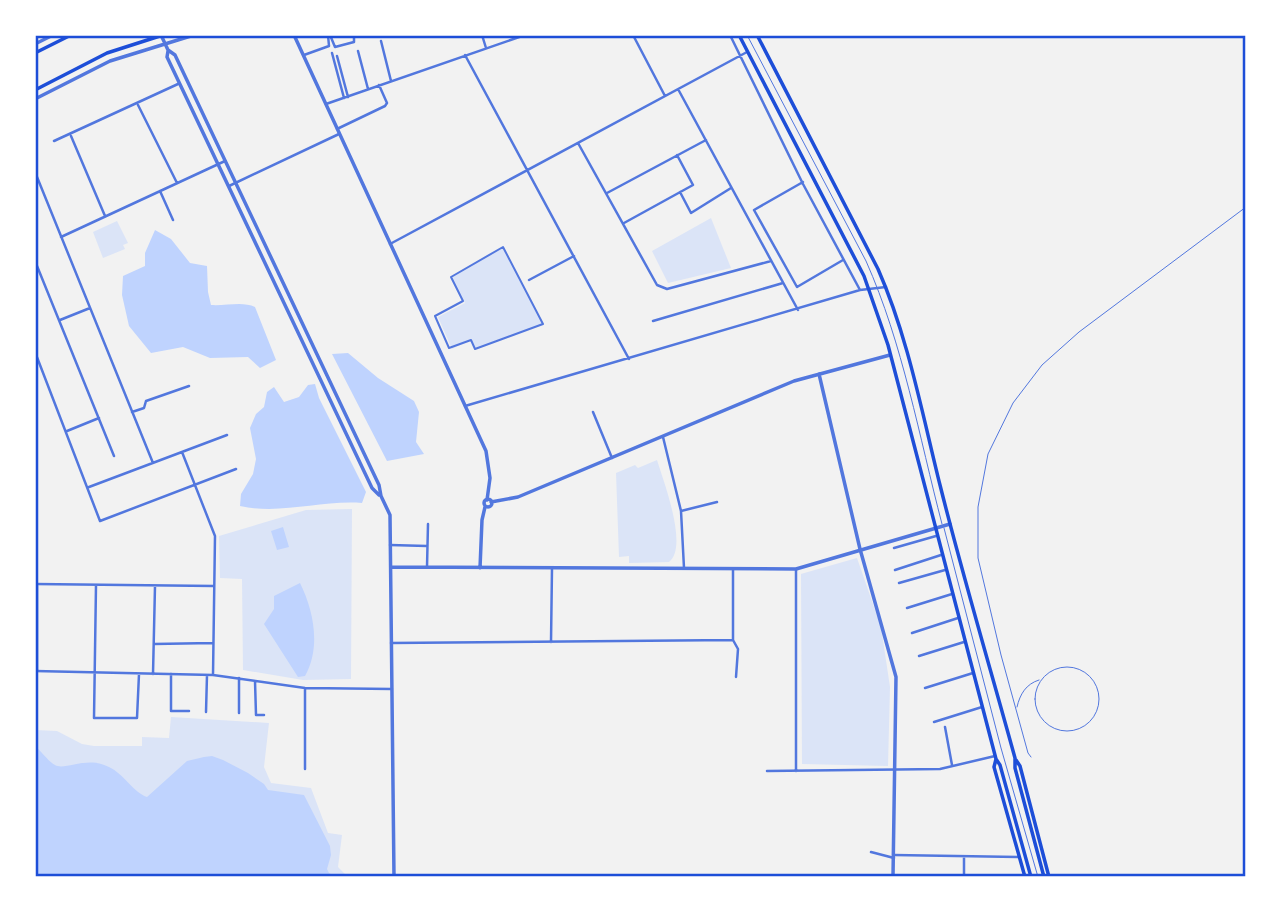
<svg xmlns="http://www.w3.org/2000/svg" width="1281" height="912" viewBox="0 0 1281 912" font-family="Signika,sans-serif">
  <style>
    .green { fill: #dbe4f7 }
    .water { fill: #bfd3fe }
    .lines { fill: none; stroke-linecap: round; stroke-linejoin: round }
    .service { stroke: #5277de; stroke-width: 1 }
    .pedestrian { stroke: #5277de; stroke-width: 2 }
    .minor { stroke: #5277de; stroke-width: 2.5 }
    .tertiary { stroke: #5277de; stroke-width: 3.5 }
    .secondary { stroke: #1d4ed8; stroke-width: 3.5 }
    .primary { stroke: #1d4ed8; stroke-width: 3.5 }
    .neatline { fill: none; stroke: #1d4ed8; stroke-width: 2.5 }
  </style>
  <rect width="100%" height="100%" fill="#f2f2f2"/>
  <!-- green -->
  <path class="green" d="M711,218L731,268L668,283L652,251Z
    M117,221L128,243L123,245L125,249L103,258L93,232Z
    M503,247L543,324L475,349L470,340L452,349L438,317L465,303L451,277Z
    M657,460C663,480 689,547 669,562L629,563V556L619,557L616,473L635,465L638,468Z
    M352,509L351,679L303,680L243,670L242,579L220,578L219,536L306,510Z
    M857,558L881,627L890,687L888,766L802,764L801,574Z
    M171,717L269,723L264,767L271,783L311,788L328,833L342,835L338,867L348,877H35V730L57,731L82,744L94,746H142V737L169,738Z"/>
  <!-- water -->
  <path class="water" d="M155,230L171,239L190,263L207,266L208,292L211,305C226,306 243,301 255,307L276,360L260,368L248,357L210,358L183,347L151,353L129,326L122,295L123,276L145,266V253Z
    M348,353L378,378L414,401L419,412L416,442L424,454L387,461L332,354Z
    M315,384L319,398L366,492L362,503C321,500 281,515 240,506L241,494L253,474L256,459L250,428L256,414L264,407L267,392L274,387L284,402L299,397L308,385Z
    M283,527L289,547L277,550L271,531Z
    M300,583C314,611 321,648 305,676L298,677L264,624L274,609V596Z
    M35,746C42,752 48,761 55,765C65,771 87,755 109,767C124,774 133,792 147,797L187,761L204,757L212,756L223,760L248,773L264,784L268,790L304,795L330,846L331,855L327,869L329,873L336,877H38L35,868Z"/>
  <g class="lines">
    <!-- service -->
    <path class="service" d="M747,35L866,261C903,344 919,436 942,524
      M944,528L1001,748L1038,877
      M1035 699a32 32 0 1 1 64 0a32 32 0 1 1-64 0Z
      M1017,707C1020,694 1026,684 1039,680
      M1031,757L1028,753L1001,655L978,558V507L988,454L1013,403L1042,365L1079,332L1246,207"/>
    <!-- pedestrian -->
    <path class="pedestrian" d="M503,247L543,324L475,349L471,340L449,348L435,316L463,301L451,277Z"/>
    <!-- minor -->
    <path class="minor" d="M330,35L335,47L354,42V35
      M482,35L486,48
      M633,35L665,96
      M730,35L803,184L860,290
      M381,41L391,81
      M358,51L368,89
      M332,53L344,98
      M304,55L329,46L328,35
      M465,55L629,359
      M337,56L348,97
      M678,89L798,310
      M326,104L525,35
      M138,105L177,183
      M337,129L385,106L387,103L379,85
      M71,136L105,216
      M54,141L178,84
      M578,143L657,285L667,289L771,261
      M35,172L153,463
      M803,182L754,210L797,287L843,260
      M229,186L339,134
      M160,191L173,220
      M680,192L691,213L731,188
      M607,193L706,140
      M624,223L693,185L677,155
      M61,237L225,161
      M390,244L747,52
      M35,261L114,456
      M529,280L574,256
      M60,320L90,308
      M653,321L783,283
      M35,352L100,521L236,469
      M465,406L860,290L886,287
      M132,412L144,408L146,401L189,386
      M593,412L612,458
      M67,431L99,418
      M663,437L681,511L684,568
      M182,452L215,536L213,675
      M89,487L227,435
      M681,511L717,502
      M390,545L427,546
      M894,548L936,536
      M427,567L428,524
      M733,569V640L738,649L736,677
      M796,569V771
      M895,570L941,555
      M899,583L945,570
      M35,584L214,586
      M96,585L94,718H137L139,674
      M907,608L952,594
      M912,633L958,618
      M551,642L552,568
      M391,643L733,640
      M154,644L213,643
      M919,656L964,642
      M35,671L213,675L305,688L392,689
      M37,671V584
      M153,674L155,586
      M171,674V711H189
      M239,678V713
      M255,681L256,715H264
      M305,688V769
      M925,688L973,673
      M206,712L207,675
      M934,722L982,707
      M945,727L952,765
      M767,771L940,769L995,756
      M871,852L894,858
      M894,855L1019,857
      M964,877V857"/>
    <!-- tertiary -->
    <path class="tertiary" d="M161,35L168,50L175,55L379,485L381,496L390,515L394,877
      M294,35L486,451L490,478L487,500
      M35,44L53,35
      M168,51L167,57L372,488L379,495
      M35,99L110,61L194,35
      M819,374L860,549L896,677L893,877
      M484 503a4 4 0 1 1 8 0a4 4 0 1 1-8 0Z
      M491,502L518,497L794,381L890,355
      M391,567L796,569L950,524
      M480,568L482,520L485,507"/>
    <!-- secondary -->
    <path class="secondary" d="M739,35L864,276L888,345L996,759L994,767L1025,877
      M757,35L878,269C908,337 922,413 940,485C963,577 990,667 1015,758V768L1044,877
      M996,759L1000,765L1031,877
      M1016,760L1020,766L1049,877"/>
    <!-- primary -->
    <path class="primary" d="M35,53L71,35
      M35,90L107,53L163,35"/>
  </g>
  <!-- border -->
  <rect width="1281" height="912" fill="none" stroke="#ffffff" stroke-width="74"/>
  <rect x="37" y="37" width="1207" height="838" class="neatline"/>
</svg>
